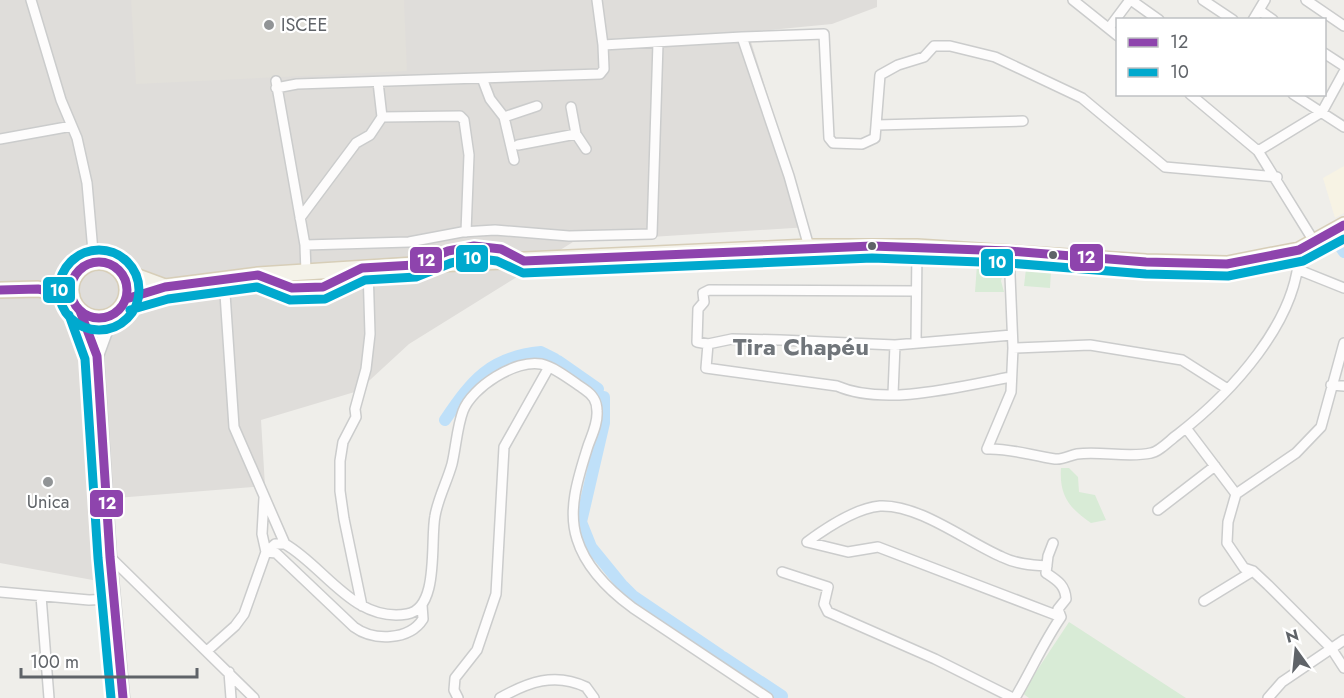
<svg xmlns="http://www.w3.org/2000/svg" width="1344" height="698" viewBox="0 0 1344 698" font-family="Jost,sans-serif">
  <style>
    .commercial { fill: #f7f3e4 }
    .industrial { fill: #dfddda }
    .education { fill: #e2e0da }
    .green { fill: #d8ebd6 }
    .lines { fill: none; stroke-linecap: round; stroke-linejoin: round }
    .canal { stroke: #bfe0f9; stroke-width: 12 }
    .minor-casing { stroke: #cbcccc; stroke-width: 12 }
    .tertiary-casing { stroke: #cbcccc; stroke-width: 15 }
    .primary-casing { stroke: #d7ceb8; stroke-width: 18 }
    .minor { stroke: #fdfcfc; stroke-width: 9 }
    .tertiary { stroke: #fdfcfc; stroke-width: 12 }
    .primary { stroke: #f4f2e9; stroke-width: 15 }
    .bus-1-casing { stroke: #fff; stroke-width: 14 }
    .bus-2-casing { stroke: #fff; stroke-width: 14 }
    .bus-1 { stroke: #8e44ad; stroke-width: 9 }
    .bus-2 { stroke: #00a9ce; stroke-width: 9 }
    .poi-dot { fill: #919496; stroke: #fff; stroke-width: 2 }
    .bus-dot { fill: #5f6368; stroke: #fff; stroke-width: 2 }
    .labels { text-anchor: middle; dominant-baseline: central; stroke-width: 4.5; stroke-linejoin: round; paint-order: stroke }
    .poi-label { font-size: 18px; fill: #5f6368; stroke: #fff; text-anchor: start }
    .district-label { font-size: 24px; font-weight: bold; fill: #70757a; stroke: #fff }
    .line-badge { stroke: #fff; stroke-width: 2 }
    .badge-label { font-size: 16px; text-anchor: middle; font-weight: bold; fill: #fff }
  </style>
  <rect width="100%" height="100%" fill="#efeeea"/>
  <!-- commercial -->
  <path class="commercial" d="M1344,166V213L1335,218L1323,178Z"/>
  <!-- industrial -->
  <path class="industrial" d="M0,0H877V7L832,24L748,32L809,227L573,242L409,344L358,391L261,420L265,486L104,499L109,583L0,563Z"/>
  <!-- education -->
  <path class="education" d="M131,0H404L407,71L136,84Z"/>
  <!-- green -->
  <path class="green" d="M977,265L1004,269L1001,281L1004,292H975Z
    M1026,269L1051,271L1050,288L1024,286Z
    M1061,468H1069L1078,477L1079,492L1095,495L1106,520L1091,523C1069,508 1059,495 1061,468Z
    M1069,622L1186,698H1029L1022,693Z"/>
  <g class="lines">
    <!-- canal -->
    <path class="canal" d="M1340,246L1344,252
      M558,361L598,389
      M604,397V423L581,522L591,547L622,585
      M445,420C472,380 490,357 541,352L555,359
      M623,586L633,596L720,655
      M723,657L782,696"/>
    <defs>
      <path id="minor" d="M31,0L61,100L77,138L87,183L94,263
        M597,0L603,45L742,37L789,176L809,247
        M1073,0L1118,36
        M1131,0L1159,20
        M1203,0L1233,20
        M1306,0L1344,26
        M1259,10L1273,20
        M1253,20L1265,0
        M1109,28L1130,0
        M742,37L824,34L829,138L833,143L862,144L875,138L880,75L898,65L924,57L934,46H950L995,57L1082,98L1165,167L1277,177
        M1324,53L1344,66
        M482,78L490,99L504,117L514,160
        M276,81L305,245L306,272
        M276,88L297,84L600,74L604,69L603,45
        M1190,94L1258,151L1315,243
        M1293,94L1344,127
        M571,107L576,134L586,149
        M382,117L460,116L464,120L469,155L466,232
        M504,117L537,106
        M877,125L1023,121
        M0,139L72,126
        M518,145L576,134
        M1258,151L1322,112L1344,72
        M300,218L356,143L370,135L382,117L378,82
        M305,245L409,242L462,232L495,230L569,236L652,234L658,43
        M1009,251L1013,348L1090,345L1182,360L1226,388
        M1299,270L1344,288
        M224,279L234,427L285,544
        M916,291L709,290L703,293L704,302L698,309L697,342L708,344L732,339L780,340L895,345L1012,335
        M916,343L917,247
        M1344,343L1321,427L1296,453L1236,494L1228,522L1227,543L1244,568L1253,571L1268,585L1331,648L1344,668
        M708,344L706,368L837,386C885,407 962,386 1011,377
        M1013,348L1011,392L987,449C1011,448 1032,456 1055,459C1063,460 1070,455 1077,454C1101,451 1129,458 1151,453C1159,452 1170,440 1177,435C1230,394 1299,321 1299,250
        M1331,385L1344,386
        M893,394L895,345
        M1186,428L1236,494
        M1158,510L1215,466
        M110,557L254,698
        M1047,566C1032,565 1016,564 1002,557C967,542 919,504 880,506C856,508 826,528 807,542L848,552L878,547L1061,617
        M782,572L828,587L824,604L828,612L935,659L1013,698
        M0,592L89,600L113,599
        M41,596L49,698
        M1204,601L1253,571
        M422,605L423,619C409,641 373,641 354,627L276,553L266,552L275,544H285C325,567 354,623 407,614C440,609 430,540 435,516C438,498 447,482 452,464C456,447 457,427 463,411C472,387 516,359 541,364C555,367 572,381 584,389C593,395 597,401 597,411C598,423 592,435 588,446C579,475 567,509 577,539C586,568 610,591 633,608L768,698
        M362,606L344,519L340,491V461L343,442L356,417L355,409L366,369L370,334L368,268
        M208,650L235,626L244,614L266,552L262,534L264,498
        M229,672L231,698
        M458,698L454,690L455,678L477,650L496,594L504,447L549,367
        M500,698C528,682 555,672 586,687L594,698
        M1015,698C1031,671 1043,643 1061,617L1058,609L1066,599C1065,585 1058,581 1046,573L1048,556L1053,543
        M1268,698L1282,682L1344,640"/>
      <path id="tertiary" d="M80,311L97,356L110,557L123,698
        M97,356L112,315"/>
      <path id="primary" d="M71 290a28 28 0 1 1 56 0a28 28 0 1 1-56 0Z
        M119,270L165,287
        M0,290L38,289L72,296
        M126,299L165,287L258,275L414,265L809,247H917L1146,262L1227,264L1299,250L1344,225"/>
    </defs>
    <!-- minor casing -->
    <use href="#minor" class="minor-casing"/>
    <!-- tertiary casing -->
    <use href="#tertiary" class="tertiary-casing"/>
    <!-- primary casing -->
    <use href="#primary" class="primary-casing"/>
    <!-- minor -->
    <use href="#minor" class="minor"/>
    <!-- tertiary -->
    <use href="#tertiary" class="tertiary"/>
    <!-- primary -->
    <use href="#primary" class="primary"/>
    <defs>
      <path id="bus-1" d="M71 290a28 28 0 1 1 56 0a28 28 0 1 1-56 0Z
        M0,290L38,289L72,296
        M126,299L165,287L258,275L292,288L323,287L362,268L414,265L448,251L474,246L501,249L524,261L872,246L1009,251L1146,262L1227,264L1299,250L1344,225
        M80,311L97,356L110,557L123,698"/>
      <path id="bus-2" d="M59 290a40 40 0 1 1 80 0a40 40 0 1 1-80 0Z
        M130,310L168,299L257,287L290,300L325,299L365,280L416,277L451,263L474,258L497,261L523,273L872,258L1008,263L1146,274L1228,276L1303,261L1344,239
        M69,315L85,359L98,558L111,698"/>
    </defs>
    <!-- bus-1 casing -->
    <use href="#bus-1" class="bus-1-casing"/>
    <!-- bus-2 casing -->
    <use href="#bus-2" class="bus-2-casing"/>
    <!-- bus-1 -->
    <use href="#bus-1" class="bus-1"/>
    <!-- bus-2 -->
    <use href="#bus-2" class="bus-2"/>
  </g>
  <!-- markers -->
  <g class="poi-dot">
    <circle cx="269" cy="25" r="6"/>
    <circle cx="48" cy="482" r="6"/>
  </g>
  <g class="bus-dot">
    <circle cx="872" cy="246" r="5"/>
    <circle cx="1053" cy="255" r="5"/>
  </g>
  <g class="labels">
    <!-- poi labels -->
    <g class="poi-label">
      <text x="281" y="25">ISCEE</text>
      <text x="48" y="502" text-anchor="middle">Unica</text>
    </g>
    <!-- district labels -->
    <g class="district-label">
      <text x="801" y="346">Tira Chapéu</text>
    </g>
  </g>
  <g class="line-badge">
    <rect x="1069" y="243" width="35" height="29" rx="6" fill="#8e44ad"/>
    <rect x="455" y="244" width="34" height="29" rx="6" fill="#00a9ce"/>
    <rect x="409" y="246" width="34" height="28" rx="6" fill="#8e44ad"/>
    <rect x="980" y="248" width="34" height="29" rx="6" fill="#00a9ce"/>
    <rect x="42" y="276" width="34" height="28" rx="6" fill="#00a9ce"/>
    <rect x="89" y="489" width="35" height="29" rx="6" fill="#8e44ad"/>
  </g>
  <g class="badge-label">
    <text x="1086" y="263">12</text>
    <text x="472" y="264">10</text>
    <text x="426" y="266">12</text>
    <text x="997" y="268">10</text>
    <text x="59" y="296">10</text>
    <text x="107" y="509">12</text>
  </g>
  <!-- legend -->
  <rect x="1116" y="18" width="210" height="78" fill="#ffffff" stroke="#bfc1c3" stroke-width="1.5"/>
  <rect x="1128" y="38" width="30" height="9" fill="#8e44ad" stroke="#bfc1c3" stroke-width="1.5"/>
  <text x="1170" y="48" font-size="18" fill="#5f6368">12</text>
  <rect x="1128" y="68" width="30" height="9" fill="#00a9ce" stroke="#bfc1c3" stroke-width="1.5"/>
  <text x="1170" y="78" font-size="18" fill="#5f6368">10</text>
  <!-- north arrow -->
  <g transform="translate(1296 650) rotate(345)" stroke="#ffffff" stroke-width="4.5" paint-order="stroke">
  <path d="M0-4.5L10 22L0 15L-10 22Z" fill="#5f6368"/>
  <text y="-9" font-size="16" font-weight="bold" text-anchor="middle" fill="#5f6368">N</text>
  </g>
  <!-- scale -->
  <path d="M21 668v9h176v-9" fill="none" stroke="#5f6368" stroke-width="3"/>
  <text x="30" y="668" font-size="18" fill="#5f6368" stroke="#ffffff" stroke-width="4.5" paint-order="stroke">100 m</text>
</svg>
